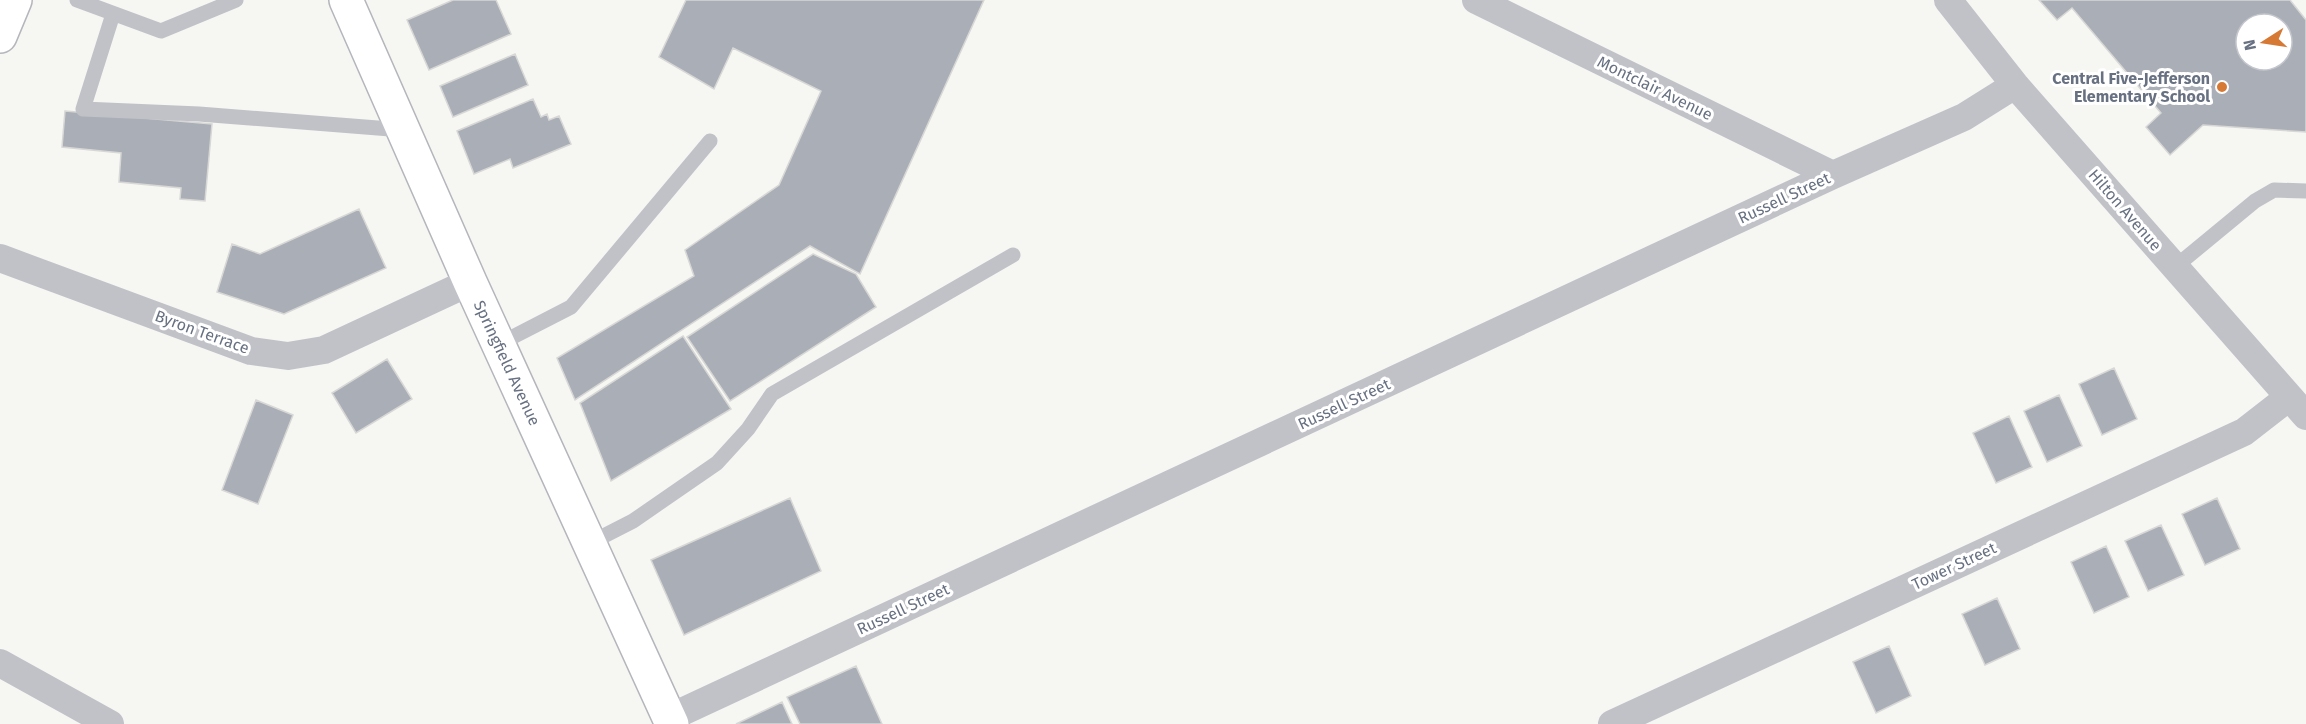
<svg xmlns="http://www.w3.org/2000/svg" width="2306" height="724" viewBox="0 0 2306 724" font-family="'Fira Sans',sans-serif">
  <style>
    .building { fill: #aaaeb6; stroke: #d7d8d6; stroke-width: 1.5; fill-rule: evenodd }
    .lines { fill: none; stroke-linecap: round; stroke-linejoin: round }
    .primary-casing { stroke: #b4b6bb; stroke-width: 36 }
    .lane { stroke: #c0c2c7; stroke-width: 15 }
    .street { stroke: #c0c2c7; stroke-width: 28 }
    .primary { stroke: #fff; stroke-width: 33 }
    .poi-dot { fill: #d57935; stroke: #fff; stroke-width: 2 }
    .labels { text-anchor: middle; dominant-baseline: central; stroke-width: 6; stroke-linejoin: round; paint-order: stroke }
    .poi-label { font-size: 16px; font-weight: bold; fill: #687182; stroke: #fff; text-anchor: end }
    .street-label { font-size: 16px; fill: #687182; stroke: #fff }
  </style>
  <rect width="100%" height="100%" fill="#f6f6f3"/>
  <!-- building -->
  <path class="building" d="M453,0H496L511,34L429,70L407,20Z
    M686,0H984L860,274L810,246L575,400L557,358L694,276L685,250L779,185L821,91L733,48L714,89L659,57Z
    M2039,0H2290L2306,20V132L2203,125L2170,155L2146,127L2161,113L2072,8L2057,20ZM2246,24H2282V60H2246Z
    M515,54L528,85L453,117L440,86Z
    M533,99L541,117L547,114L549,120L559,116L571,144L513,168L510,159L474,174L457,131Z
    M65,111L212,124L205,201L180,199L181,188L119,182L121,153L62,147Z
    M359,209L386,268L284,314L217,292L232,244L260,254Z
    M813,254L856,274L876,307L730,401L687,337Z
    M683,336L731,409L611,481L580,403Z
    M387,359L412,399L356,433L332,393Z
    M2114,368L2137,419L2102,435L2079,384Z
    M2059,395L2082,446L2047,462L2024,411Z
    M256,400L293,415L258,504L222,490Z
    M2009,416L2032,467L1996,483L1973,433Z
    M790,498L821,571L684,635L651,560Z
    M2217,498L2240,549L2205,565L2182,514Z
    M2161,525L2184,575L2148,591L2125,541Z
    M2106,546L2129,597L2094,613L2071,562Z
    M1997,598L2020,649L1985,665L1962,614Z
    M1889,646L1911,696L1876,713L1853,662Z
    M856,666L882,724H800L787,697Z
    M782,702L792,724H736Z"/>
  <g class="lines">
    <defs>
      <path id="primary" d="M346,0L470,282L672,724
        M0,36L15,0"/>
    </defs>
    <!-- primary casing -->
    <use href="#primary" class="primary-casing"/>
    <!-- lane -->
    <path class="lane" d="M77,0L161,31L236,0
      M113,14L83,109L199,114L403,130
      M2175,267L2255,201L2274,190L2306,191
      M499,344L571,307L710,141
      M590,543L633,521L717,463L748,429L772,394L1013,255"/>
    <!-- street -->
    <path class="street" d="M1476,0L1833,175
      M1948,0L2015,85L2306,416
      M0,258L251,351L288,356L324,350L470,282
      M0,663L110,724
      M669,718L1833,175L1964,117L2015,85
      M1612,724L2244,432L2289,397"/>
    <!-- primary -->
    <use href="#primary" class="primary"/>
  </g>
  <!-- markers -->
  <circle class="poi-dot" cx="2222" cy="87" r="6"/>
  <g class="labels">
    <!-- poi labels -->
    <g class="poi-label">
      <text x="2210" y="78">Central Five-Jefferson<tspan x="2210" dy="18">Elementary School</tspan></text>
    </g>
    <!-- street labels -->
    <g class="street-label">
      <text transform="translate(1655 88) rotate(26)">Montclair Avenue</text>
      <text transform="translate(1784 198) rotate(-25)">Russell Street</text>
      <text transform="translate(2125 210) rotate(49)">Hilton Avenue</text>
      <text transform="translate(202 332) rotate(20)">Byron Terrace</text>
      <text transform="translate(507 363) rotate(65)">Springfield Avenue</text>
      <text transform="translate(1344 404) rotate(-25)">Russell Street</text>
      <text transform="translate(1954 566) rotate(-25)">Tower Street</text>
      <text transform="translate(903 609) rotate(-25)">Russell Street</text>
    </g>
  </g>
  <!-- north arrow -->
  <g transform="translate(2264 42) rotate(258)"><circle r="28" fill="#ffffff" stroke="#c3c6cd" stroke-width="1.5"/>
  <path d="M0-4.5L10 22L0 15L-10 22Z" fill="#d57935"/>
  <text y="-9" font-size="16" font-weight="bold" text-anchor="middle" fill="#687182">N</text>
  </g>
</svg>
